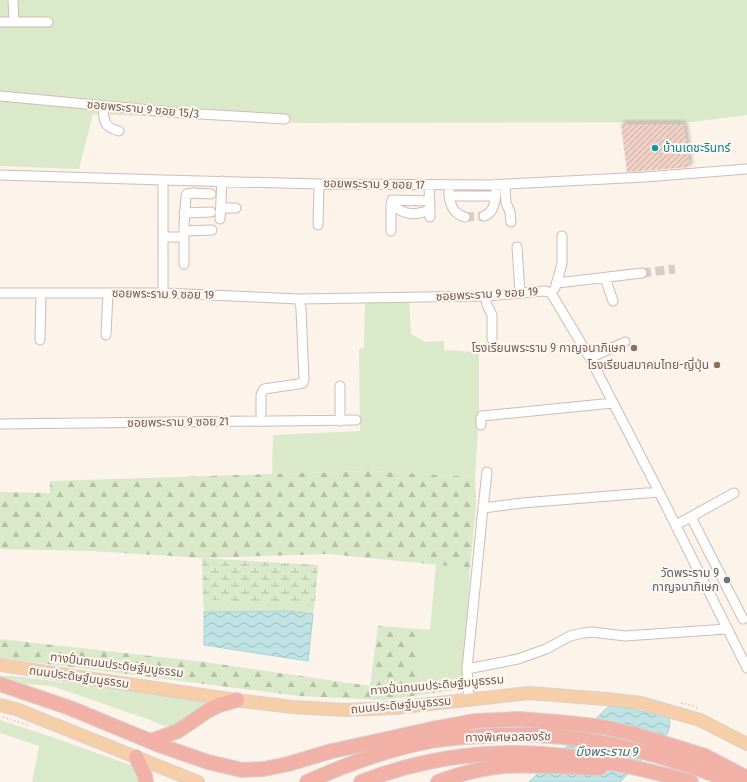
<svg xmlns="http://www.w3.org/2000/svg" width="747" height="782" viewBox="0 0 747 782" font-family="'Fira Sans Condensed','Noto Sans Thai',sans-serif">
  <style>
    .green { fill: #dae9c9 }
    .forest { fill: url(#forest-firs) }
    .wetland { fill: url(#wetland-marsh) }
    .water { fill: url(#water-waves); stroke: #a6d4d6 }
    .building { fill: url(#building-hatch); filter: url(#shadow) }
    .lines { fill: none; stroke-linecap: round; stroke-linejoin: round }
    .minor-tunnel { stroke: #daccc4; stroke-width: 9; stroke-dasharray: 9 4.5; stroke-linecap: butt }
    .minor-casing { stroke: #d0bcb3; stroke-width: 11 }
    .major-casing { stroke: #d9d0ce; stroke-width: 14 }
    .highway-casing { stroke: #d9d0ce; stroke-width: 16 }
    .path { stroke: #d5b3a6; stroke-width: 1.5; stroke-dasharray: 1 3; stroke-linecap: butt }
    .minor { stroke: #fff; stroke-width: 9 }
    .major { stroke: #f6cfa8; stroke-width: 12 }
    .highway { stroke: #f2b1a6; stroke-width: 14 }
    .culture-dot { fill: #0f9aa8; stroke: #fef8f1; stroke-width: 1.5 }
    .education-dot { fill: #8d6e63; stroke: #fef8f1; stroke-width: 1.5 }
    .worship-dot { fill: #6b7280; stroke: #fef8f1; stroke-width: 1.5 }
    .labels { text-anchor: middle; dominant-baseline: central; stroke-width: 4; stroke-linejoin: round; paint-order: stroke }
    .street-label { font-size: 12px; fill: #76584f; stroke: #fef8f1 }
    .culture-label { font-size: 12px; fill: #0d838f; stroke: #fef8f1; text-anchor: start }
    .education-label { font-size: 12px; fill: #785e54; stroke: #fef8f1; text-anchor: end }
    .worship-label { font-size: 12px; fill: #5b616d; stroke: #fef8f1; text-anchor: end }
    .water-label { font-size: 13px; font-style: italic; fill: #42777a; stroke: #fef8f1 }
  </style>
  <defs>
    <pattern id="forest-firs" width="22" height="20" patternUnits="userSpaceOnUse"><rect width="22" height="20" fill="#dae9c9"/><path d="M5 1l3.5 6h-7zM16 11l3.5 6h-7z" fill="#b5c0a6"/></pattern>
    <pattern id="wetland-marsh" width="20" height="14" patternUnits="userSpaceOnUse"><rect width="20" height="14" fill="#dae9c9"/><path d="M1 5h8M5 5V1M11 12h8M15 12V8" fill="none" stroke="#b5c0a6"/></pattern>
    <pattern id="water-waves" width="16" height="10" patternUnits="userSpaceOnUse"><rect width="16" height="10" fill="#c0e4e5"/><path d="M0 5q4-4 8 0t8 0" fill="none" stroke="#a1bcbc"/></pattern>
    <pattern id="building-hatch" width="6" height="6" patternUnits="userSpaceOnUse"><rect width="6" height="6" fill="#f0d0c4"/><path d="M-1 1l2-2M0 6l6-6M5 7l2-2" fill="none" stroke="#c7aca2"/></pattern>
    <filter id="shadow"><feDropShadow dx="2.5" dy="-2.5" stdDeviation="2" flood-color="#0004"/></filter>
  </defs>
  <rect width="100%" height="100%" fill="#fcf3eb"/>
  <!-- green -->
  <path class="green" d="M0,0H747V115L693,122L303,123L93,114L79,169L0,166Z
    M409,301L411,334L425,342L444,341V350L479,352V412L475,477L369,471L272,474L273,435L360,431L359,349L364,348L365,302Z
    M436,564L470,568L464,682L423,686L419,672V629L430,630Z
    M203,599L238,602H315L313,614L288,611L204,612Z
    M0,676H14L212,701L177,727L164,726L150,720L52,686L26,684Z
    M0,720L52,737L133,766L141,782H32L39,746L0,733Z"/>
  <!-- forest -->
  <path class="forest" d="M369,471L475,477L476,506L470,568L329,554L202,558L91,551L0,549V492L50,493V481Z
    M378,626L419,629V672L423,686L464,682L462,689L385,700L300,696L0,658V639L205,662L370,686Z"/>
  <!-- wetland -->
  <path class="wetland" d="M202,558L318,565L315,602H238L203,599Z"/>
  <!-- water -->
  <path class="water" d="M288,611L313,614L308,661L204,645V612Z
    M610,705L669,717L670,723L668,733L620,782H529Z"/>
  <!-- building -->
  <path class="building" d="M621,124H684L690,167L627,172Z"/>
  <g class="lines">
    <!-- minor-tunnel -->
    <path class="minor-tunnel" d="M465,217L484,216
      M642,273L675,269"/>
    <defs>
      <path id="minor" d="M13,0L14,22
        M0,22H48
        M0,96L182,113L285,119
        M103,106C104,121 103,127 119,131
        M0,175L163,180L319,184L491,185L645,177L747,169
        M505,184L506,203L510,212L511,222
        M429,185L430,217
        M449,185V196H496V184
        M449,196C451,207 454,214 465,217
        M430,201L392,200L391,205C406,215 413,216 430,210
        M391,205V231
        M221,208H236
        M184,213L211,212
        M484,216C493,213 494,205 496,196
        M220,219L222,181
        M318,225L319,184
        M184,231L212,230
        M163,237H184
        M517,247L520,293
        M184,264V225L186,196L187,194L193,193L211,194
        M605,278L613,301
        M557,283L642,273
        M555,288L562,264V236
        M0,293H163L299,299L486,296L545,291L551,293L590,358L655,484L747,668
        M163,293V180
        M486,296L487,305L492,315V339
        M106,335L108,293
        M40,340L41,293
        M590,358L625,342
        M261,414V395L264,389L298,384L303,383L304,379L301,309L299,299
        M340,421V386
        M0,424L356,420
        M481,425V418L482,416L613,403
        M483,508L487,472
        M691,517L743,619
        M676,525L734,493
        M467,669L518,659L546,649L570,636L583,633L592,632L625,636L727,629
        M469,699L467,669L483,508L522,503L659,492"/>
      <path id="major" d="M0,665L242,701L293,707L345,710L394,708L529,693L606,699L641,703L700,720L747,744
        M0,705L16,709L198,782"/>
      <path id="highway" d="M0,684L70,708L162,746L208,762L242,770L264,769L288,764L332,751L432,729L475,721L519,719L568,723L603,727L634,734L705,756L747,778
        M151,741L178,731L209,710L219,705L237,700
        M136,757L145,776L146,782
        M307,782C347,764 388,749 431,741C448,738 467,737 485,736C502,735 519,734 536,735C603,738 671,757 733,782
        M361,782C475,738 576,749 691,782
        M438,782C459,774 481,768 504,766C536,764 568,767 600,768"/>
    </defs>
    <!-- minor casing -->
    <use href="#minor" class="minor-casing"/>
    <!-- major casing -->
    <use href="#major" class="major-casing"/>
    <!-- highway casing -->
    <use href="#highway" class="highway-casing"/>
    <!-- path -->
    <path class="path" d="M681,703L694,706L698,709
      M3,717L30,726"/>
    <!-- minor -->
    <use href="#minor" class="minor"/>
    <!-- major -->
    <use href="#major" class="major"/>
    <!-- highway -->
    <use href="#highway" class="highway"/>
  </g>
  <!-- markers -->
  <circle class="culture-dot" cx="655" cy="148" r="4"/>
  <g class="education-dot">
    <circle cx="634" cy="348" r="4"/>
    <circle cx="717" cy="365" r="4"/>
  </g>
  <circle class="worship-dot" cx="727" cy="580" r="4"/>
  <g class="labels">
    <!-- street labels -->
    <g class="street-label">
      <text transform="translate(143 109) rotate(5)">ซอยพระราม 9 ซอย 15/3</text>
      <text transform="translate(374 184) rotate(1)">ซอยพระราม 9 ซอย 17</text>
      <text transform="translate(163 294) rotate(1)">ซอยพระราม 9 ซอย 19</text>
      <text transform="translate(487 294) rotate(-3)">ซอยพระราม 9 ซอย 19</text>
      <text transform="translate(178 422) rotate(-1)">ซอยพระราม 9 ซอย 21</text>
      <text transform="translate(117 665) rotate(7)">ทางปั่นถนนประดิษฐ์มนูธรรม</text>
      <text transform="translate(79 677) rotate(8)">ถนนประดิษฐ์มนูธรรม</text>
      <text transform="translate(437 685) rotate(-5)">ทางปั่นถนนประดิษฐ์มนูธรรม</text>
      <text transform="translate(401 705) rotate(-5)">ถนนประดิษฐ์มนูธรรม</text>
      <text transform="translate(508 737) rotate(-1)">ทางพิเศษฉลองรัช</text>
    </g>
    <!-- culture labels -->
    <g class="culture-label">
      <text x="663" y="148">บ้านเดชะรินทร์</text>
    </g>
    <!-- education labels -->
    <g class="education-label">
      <text x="626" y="348">โรงเรียนพระราม 9 กาญจนาภิเษก</text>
      <text x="709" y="365">โรงเรียนสมาคมไทย-ญี่ปุ่น</text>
    </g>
    <!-- worship labels -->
    <g class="worship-label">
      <text x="719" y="573">วัดพระราม 9<tspan x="719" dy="14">กาญจนาภิเษก</tspan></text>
    </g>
    <!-- water labels -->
    <g class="water-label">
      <text x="607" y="751">บึงพระราม 9</text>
    </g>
  </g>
</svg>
